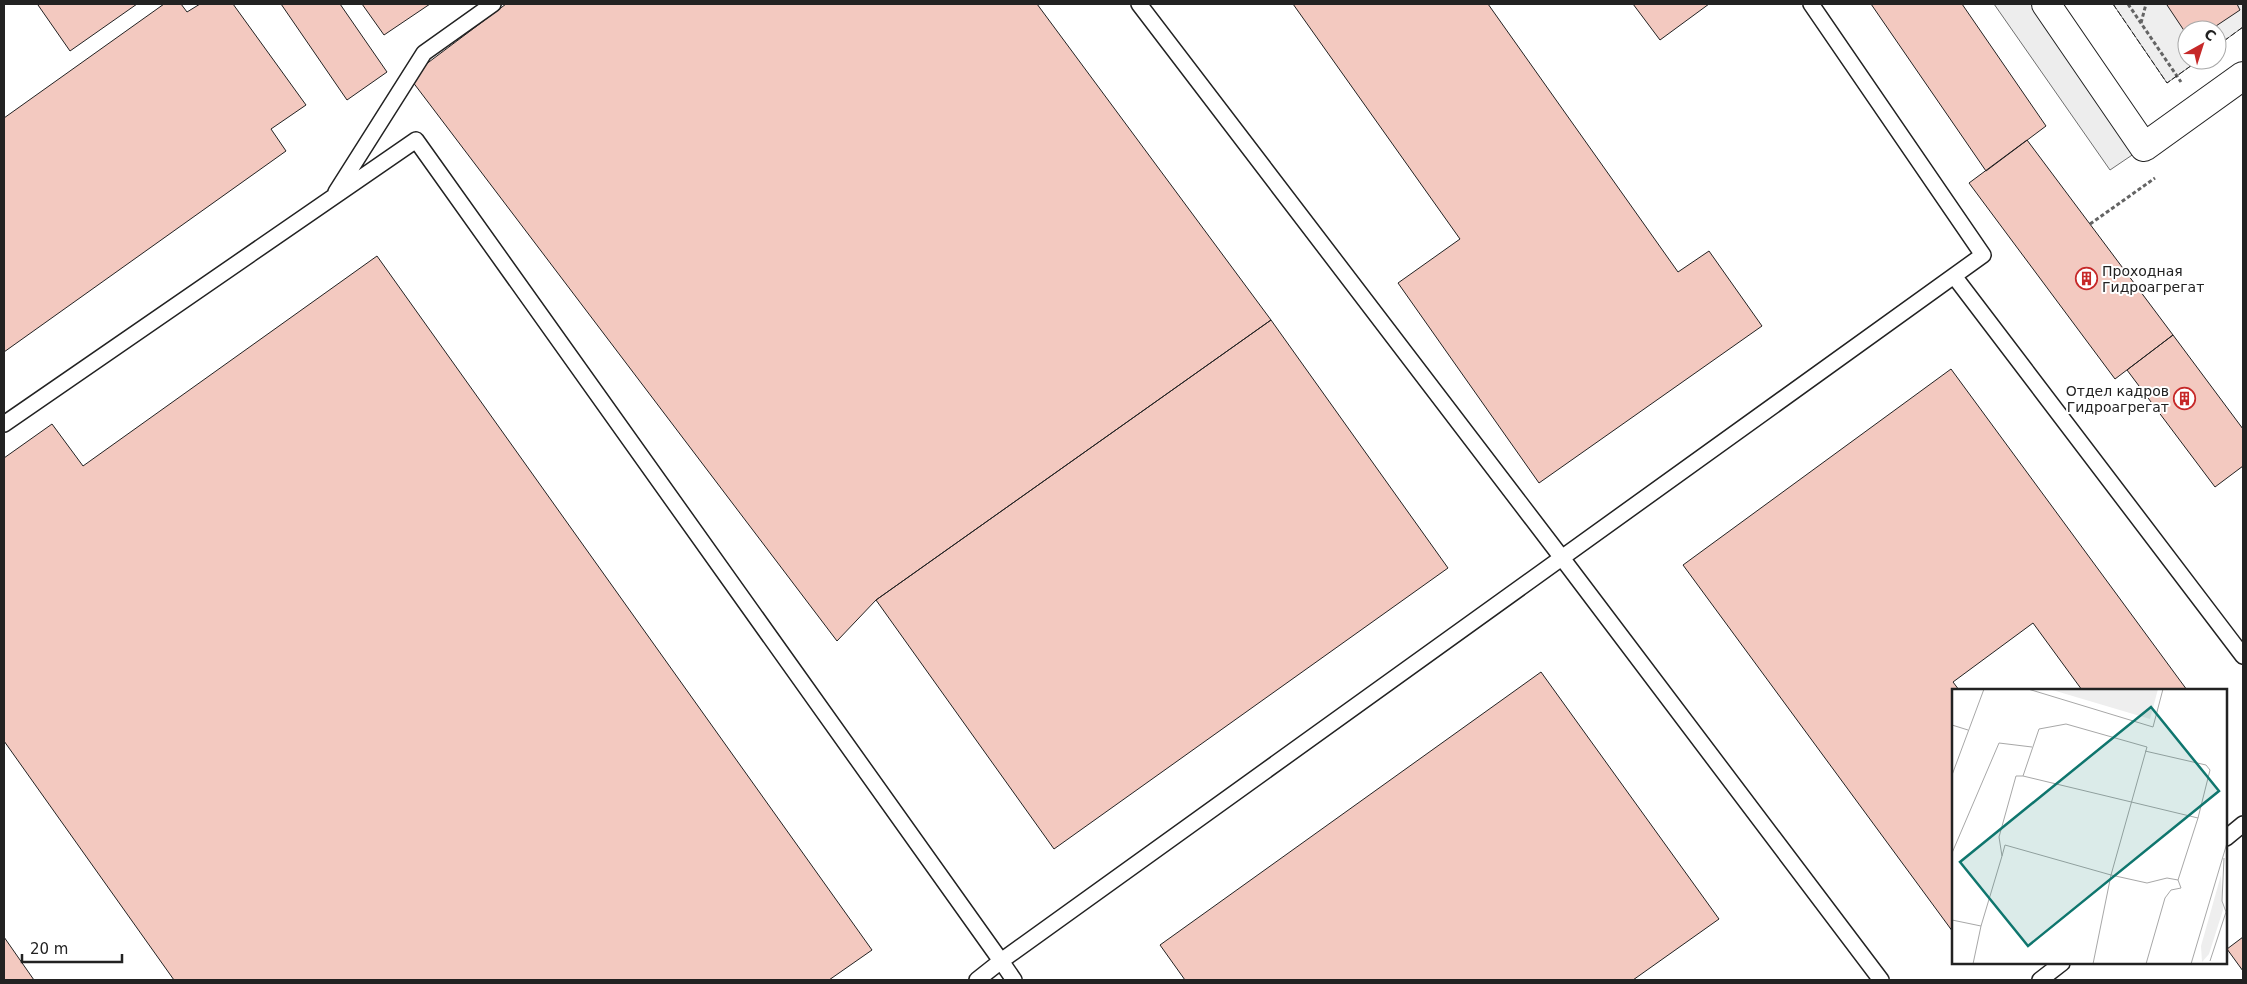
<svg xmlns="http://www.w3.org/2000/svg" width="2247" height="984" viewBox="0 0 2247 984" font-family="'DejaVu Sans',sans-serif">
  <style>
    .green { fill: #eee; stroke: #6f6f6f }
    .parking { fill: #ededed; stroke: #6f6f6f }
    .building { fill: #f3c9c0; stroke: #222 }
    .lines { fill: none; stroke-linecap: round; stroke-linejoin: round }
    .service-casing { stroke: #222; stroke-width: 18 }
    .minor-casing { stroke: #222; stroke-width: 30 }
    .path { stroke: #646464; stroke-width: 3; stroke-dasharray: 4 2.5; stroke-linecap: butt }
    .service { stroke: #fff; stroke-width: 15 }
    .minor { stroke: #fff; stroke-width: 28 }
    .fence { stroke: #222; stroke-width: 1; stroke-dasharray: 6 2.5; stroke-linecap: butt }
    .labels { text-anchor: middle; dominant-baseline: central; stroke-width: 4; stroke-linejoin: round; paint-order: stroke }
    .poi-label { font-size: 14px; fill: #222; stroke: #fff; text-anchor: start }
    .inset-road { fill: none; stroke: #a7a7a7; stroke-width: 1 }
    .view { fill: #0f766e; fill-opacity: 0.15; stroke: #0f766e; stroke-width: 2.5 }
    .inset-edge { fill: none; stroke: #222; stroke-width: 2.5 }
  </style>
  <rect width="100%" height="100%" fill="#fff"/>
  <!-- green -->
  <path class="green" d="M2113,4H2243V27L2217,46V30H2187V60H2199L2167,83Z"/>
  <!-- parking -->
  <path class="parking" d="M1994,4H2046L2144,147L2110,170Z"/>
  <!-- building -->
  <path class="building" d="M40,4H137L70,51L38,5Z
    M164,4H181L187,12L200,4H233L306,105L271,129L286,151L4,352V118Z
    M281,4H340L387,72L347,100Z
    M362,4H430L384,35Z
    M506,4H1037L1271,320L876,600L837,641L409,77Z
    M1293,4H1488L1678,272L1709,251L1762,326L1539,483L1398,283L1460,239Z
    M1633,4H1709L1660,40Z
    M1871,4H1962L2046,126L1986,171Z
    M2169,4H2237L2240,10L2210,30H2187V35L2167,5Z
    M2027,140L2173,335L2115,379L1969,183Z
    M377,256L872,950L829,980H174L4,741V458L52,424L83,466Z
    M1271,320L1448,568L1054,849L876,600Z
    M2173,335L2243,429V466L2215,487L2127,370Z
    M1951,369L2187,690H2082L2033,623L1953,682L1959,690H1953V932L1683,565Z
    M1541,672L1719,919L1633,980H1185L1160,945Z
    M4,937L34,980H4Z
    M2243,937V971L2227,949Z"/>
  <g class="lines">
    <defs>
      <path id="service" d="M1139,4L1562,558L1881,980
        M336,192L424,53L493,4
        M1954,276L2243,656
        M4,424L416,140L1001,961L1983,255L1811,4
        M2226,838L2243,824
        M977,980L1001,961L1014,980
        M2040,980L2062,963"/>
      <path id="minor" d="M2046,4L2144,147L2243,76"/>
    </defs>
    <!-- service casing -->
    <use href="#service" class="service-casing"/>
    <!-- minor casing -->
    <use href="#minor" class="minor-casing"/>
    <!-- path -->
    <path class="path" d="M2128,4L2181,82
      M2141,23L2146,4
      M2090,224L2155,178"/>
    <!-- service -->
    <use href="#service" class="service"/>
    <!-- minor -->
    <use href="#minor" class="minor"/>
    <!-- fence -->
    <path class="fence" d="M2113,4L2167,83L2199,60
      M2217,46L2243,27"/>
  </g>
  <!-- icons -->
  <defs>
    <symbol id="building-ring" viewBox="-11 -11 22 22"><circle r="9.5" fill="#fff" stroke="#c62828" stroke-width="1.5"/><path d="M-4-6H4V6H1V3H-1V6H-4ZM-2.5-4.3h1.7v1.8h-1.7ZM.8-4.3h1.7v1.8H.8ZM-2.5-1h1.7V.8h-1.7ZM.8-1h1.7V.8H.8Z" fill="#c62828"/></symbol>
  </defs>
  <g fill-rule="evenodd">
    <use href="#building-ring" x="2074" y="266" width="25" height="25"/>
    <use href="#building-ring" x="2172" y="386" width="25" height="25"/>
  </g>
  <g class="labels">
    <!-- poi labels -->
    <g class="poi-label">
      <text x="2102" y="271">Проходная<tspan x="2102" dy="16">Гидроагрегат</tspan></text>
      <text x="2169" y="391" text-anchor="end">Отдел кадров<tspan x="2169" dy="16">Гидроагрегат</tspan></text>
    </g>
  </g>
  <!-- overview -->
  <g transform="translate(1952 689)">
    <rect width="275" height="275" fill="#fff"/>
    <path d="M97,0H206L198,30ZM269,186L271,221L257,265L250,273L249,257Z" fill="#eee"/>
    <path class="inset-road" d="M76,0L201,38L211,0M0,36L16,41M193,62L254,76L258,81L246,129M0,86L32,0M71,87L246,129L226,191L215,189L195,194L159,186L141,275M0,164L47,54L80,58M0,231L29,237L50,167L53,156L159,186L195,58L114,35L87,40L71,87H64L47,148L50,167M258,272L274,223L270,212L272,169M21,275L29,237M194,275L213,209L219,201L229,199L226,191M239,275L275,154"/>
    <path class="view" d="M199,18L267,102L76,257L8,173Z"/>
    <rect width="275" height="275" class="inset-edge"/>
  </g>
  <!-- border -->
  <rect width="2247" height="984" fill="none" stroke="#222222" stroke-width="10"/>
  <!-- north arrow -->
  <g transform="translate(2202 45) rotate(39)"><circle r="24" fill="#ffffff" stroke="#a7a7a7"/>
  <path d="M0-4L9 19L0 12L-9 19Z" fill="#c62828"/>
  <text y="-8" font-size="14" font-weight="bold" text-anchor="middle" fill="#222222">С</text>
  </g>
  <!-- scale -->
  <path d="M22 954v8h100v-8" fill="none" stroke="#222222" stroke-width="2.5"/>
  <text x="30" y="954" font-size="15" fill="#222222" stroke="#ffffff" stroke-width="4" paint-order="stroke">20 m</text>
</svg>
